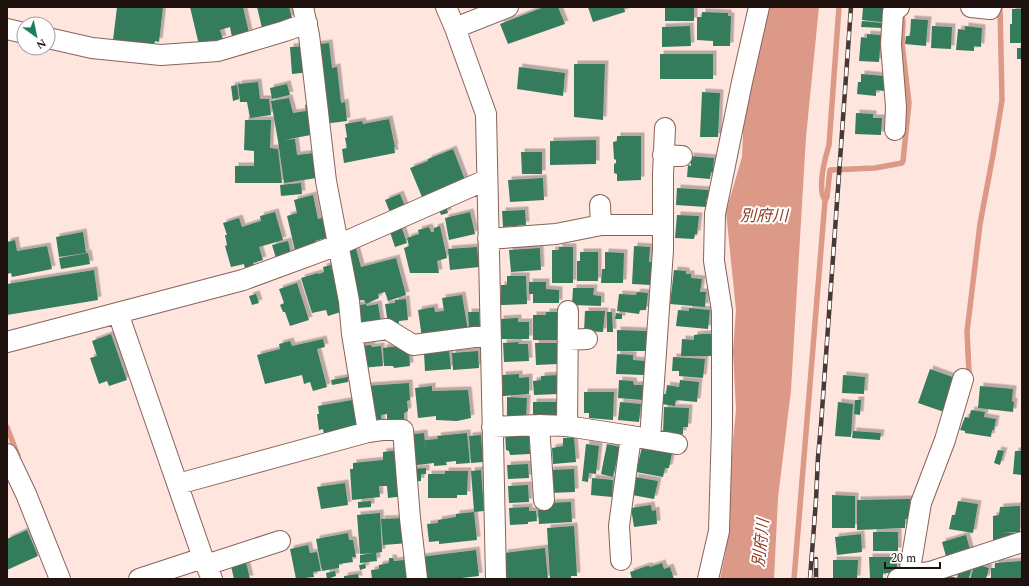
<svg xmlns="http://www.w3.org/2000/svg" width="1029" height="586" viewBox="0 0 1029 586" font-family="Spectral,'Noto Sans JP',serif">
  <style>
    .water { fill: #dc9987 }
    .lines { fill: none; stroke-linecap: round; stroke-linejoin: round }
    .stream { stroke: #dc9987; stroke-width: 5.5 }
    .building { fill: #357b5c; filter: url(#shadow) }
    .minor-casing { stroke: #87635a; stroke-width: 22 }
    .minor { stroke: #fff; stroke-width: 20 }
    .rail-casing { stroke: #493934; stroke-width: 4.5 }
    .rail { stroke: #fff; stroke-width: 3; stroke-dasharray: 9; stroke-linecap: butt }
    .labels { text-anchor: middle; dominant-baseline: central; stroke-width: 4; stroke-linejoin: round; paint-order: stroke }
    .water-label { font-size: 16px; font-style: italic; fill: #8d3b26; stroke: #fff }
  </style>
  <defs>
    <filter id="shadow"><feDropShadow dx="3.5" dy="-3.5" stdDeviation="0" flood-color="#0004"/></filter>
  </defs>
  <rect width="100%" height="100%" fill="#fee5de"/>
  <!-- water -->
  <path class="water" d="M754,7H819L806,137L791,390L778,498L774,579H720L726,550L733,440L736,410L733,351L736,310L726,212L742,157L744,110Z"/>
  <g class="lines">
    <!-- stream -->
    <path class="stream" d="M825,201L827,197L830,170L875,168L902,163L903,161L909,103L902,43L903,21L901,12
      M968,378L969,372L967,332L980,224L993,155L1002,100L1000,7
      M7,427L18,456
      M794,579L825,201C824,198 822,195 822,192C820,178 825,158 829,145L839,7"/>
  </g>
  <!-- building -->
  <path class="building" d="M117,7H163L159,42L155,41L154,45L113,40Z
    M190,7H243L249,33L232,37L230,27L220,30L223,39L199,45Z
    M257,7H289L292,18L281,21L282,24L262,28Z
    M544,7H558L565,24L508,44L500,24Z
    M588,7H624L625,12L593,22Z
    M665,7H694V21H665Z
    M863,7H884L882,22L862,20Z
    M1012,9H1022V43H1010V24H1012Z
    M702,12L728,13V16H731L730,46H713V41L697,40V17H702Z
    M911,19L928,20L926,46L905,44L906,36H910Z
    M862,21L882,23V28L861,27Z
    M690,26L691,46L662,47V27Z
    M932,26L952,27L951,49L931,48Z
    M965,26L982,28L981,47L974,46V51L956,50L958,29L965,30Z
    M867,34L881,35L879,62L859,61L861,37L867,38Z
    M329,43L332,68L337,67L341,103L345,102L347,121L323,124L314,45Z
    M308,46L310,72L292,74L290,47Z
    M1017,48H1022V59H1017Z
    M660,54H713V79H660Z
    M574,64H605L603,120L574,117Z
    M519,67L565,73L563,96L517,89Z
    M861,74L885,76L884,91L876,90V96L857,94L858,82H861Z
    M258,82L260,99H269L271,115L250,118L247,102H240L238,84Z
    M287,84L290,95L272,99L270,88Z
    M237,85L239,99L233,101L231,86Z
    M702,92L720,93L718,137H700Z
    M289,98L293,113L306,111L305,105L312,104L316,134L284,140L295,139L297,155L314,153L323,177L284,183L278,141L271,101Z
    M856,113L873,114V118H882L881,135L855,134Z
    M389,119L395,147H394L395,153L344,163L342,149L347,148L345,138L347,137L345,124L362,121L363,124Z
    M245,120H271L270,148L278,149L282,183H235V166H254V151L244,150Z
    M617,136H641V180L617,181V174L614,173V164L616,163V160L614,159L613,142L617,141Z
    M596,140V164L550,165V141Z
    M453,149L465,180L422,197L410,168L428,161V159Z
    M521,152H542V174H522Z
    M690,156L714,158L713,172H711L710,179L687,177L688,165L691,166Z
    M543,178L544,200L510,202L508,180Z
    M301,183L302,194L281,196L280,185Z
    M677,188L709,190L708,199H706V207L676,205Z
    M400,194L406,209L391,215L385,200Z
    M313,195L318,219L325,217L330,237L315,241L318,250L296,255L287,216L297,213L294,200Z
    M445,202L448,213L441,215L437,204Z
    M525,210L526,225L503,227L502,211Z
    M275,212L283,240L259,247L263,260L253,263L254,266L245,269L244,264L231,267L225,246L227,245L225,235H227L223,223L239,218L242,227L261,221L260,216Z
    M470,212L475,234L449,240L445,218Z
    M677,215L699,216L697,234H695L694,239L675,238Z
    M400,223L407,243L395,247L388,226Z
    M440,226L447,258L437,261L439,273H410L404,248L409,246L407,238L419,234L418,230L429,227L431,232H434V228Z
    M83,232L86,253L59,257L56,237Z
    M15,240L17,251L47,246L52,269L12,277L11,273L7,274V242Z
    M288,241L291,254L276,258L272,245Z
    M355,245L361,267L396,258L406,295L388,301L385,292L378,294L379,298L366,304L364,300L354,301L342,248Z
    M634,246L650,247L649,262H652L651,285L632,284Z
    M477,247L479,267L450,270L448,249Z
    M559,247H573V283H552V250H559Z
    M540,248L541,270L511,272L509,250Z
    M580,252H598V281H577V261H580Z
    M605,252L624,253L623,283H601L602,269H605Z
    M88,253L90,264L61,269L59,258Z
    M331,265L332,271L335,270L347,310L328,316L326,310L312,313L301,278L318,273L319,274L324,272L323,267Z
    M94,270L98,300L7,315V284Z
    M674,270L686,271V274H691V278L702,279L700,292H706L705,307L670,304Z
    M507,276H526L527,304L501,305V285H507Z
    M529,282H546V289L559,290V303H533V294H529Z
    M297,283L309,320L290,326L285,312H283L280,305L284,303L279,289Z
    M573,288H594L593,295L601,296V306L572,305Z
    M637,292L648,293L646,310H640L639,314L617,311L619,294L636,295Z
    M256,294L259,303L252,305L249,296Z
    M462,295L468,331L422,338L418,310L434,307L435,312L444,311L442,298Z
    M406,299L408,320L399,321V323L388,324L385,304L395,303V300Z
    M366,304L367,306L378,304L381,322L356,326L353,306Z
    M689,308L710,310L708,329L676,326L678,310L689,311Z
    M585,311H605L603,332L584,331Z
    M468,312H479L480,328L469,329Z
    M546,312H558L559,340H533V315H546Z
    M607,312H612L613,332H607Z
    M616,313L622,314V319H615Z
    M518,318V322H529V339H500V319Z
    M617,330L648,331L647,351H617Z
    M111,334L127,380L109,386L107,381L99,384L90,358L97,356L92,341Z
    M702,334H713L712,356H681L682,339L694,340V335Z
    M323,339L325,347L317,349L327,387L313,391L310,382L304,384L302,375L265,384L257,355L280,349L279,344L290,341L292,346Z
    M519,342L518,344H528L529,361L504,362L503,343Z
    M535,343H557L558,364L536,365Z
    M371,345L372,347L381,346L383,366L361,368L359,346Z
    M399,346L400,350L409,351L410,366L394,368L393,366H384L383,348Z
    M449,351L451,369L425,371L424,353Z
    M478,351L479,368L453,370L452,353Z
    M617,354L633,355V360L646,361L644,375L616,374Z
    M673,357L705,359L703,378L679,376V371H672Z
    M930,369L958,379L947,413L918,403Z
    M519,374V378L529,377V394L503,396L502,375Z
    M558,375V394L534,395L533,381L541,380V376Z
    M843,375L865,377L864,394L842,393Z
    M348,377V382L332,385L331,380Z
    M619,380L633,381L634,385H643L642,400L618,398Z
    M680,380L699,382L697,402L676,400L675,406L661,404L662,394H666L667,385L679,387Z
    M409,383L410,400L407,401L408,411L404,413V426H387V414L381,415L382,425L371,426L365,386Z
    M432,386V391L468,390L471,418L457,421L436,420V416L418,418L415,388Z
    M980,386L1013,389L1012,401L1014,402L1013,412L978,408Z
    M584,392H614L613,420L589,418V413H584Z
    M507,397L527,398L526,419H507Z
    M358,399L362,425L324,435L323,429L319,430L317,414H319L318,406Z
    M855,400H861L860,415L854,414Z
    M533,402H557V420H533Z
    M620,402L641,404L639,422L618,420Z
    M838,402L853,404L851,437L835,436Z
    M664,407L689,408L688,427H683V434L663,433Z
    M971,410L985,412L984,417L996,419L994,430H992L991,437L965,433V431L960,430L965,417L969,418Z
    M853,431L881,433L880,440L852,438Z
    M520,432V436H529L530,454L510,455L509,451L506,450L505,433Z
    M424,433L426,452L425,440L438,439L437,436L467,433L470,463L456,464V461L446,462L447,465L434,466V463L409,466L406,435Z
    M481,435L483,462L471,463L469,436Z
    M563,438H574L576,462L553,464L552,448L563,446Z
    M586,444L599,446L596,474L589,473L588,482L582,481Z
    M607,444L620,447L613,477L601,474Z
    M642,447L672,453L669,468H665L663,477L636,472Z
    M400,450L404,496L388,498L387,486H379L380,497L352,500L350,469H353V463L383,460V452Z
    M998,450L1004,451L1000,465L994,463Z
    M1015,451H1022V475L1013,474Z
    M528,464L529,478L508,479L507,465Z
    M426,468V474H421V481L410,482L409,469Z
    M574,469L575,492L549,493L550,470Z
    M481,470L484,511L474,512L471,471Z
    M445,471H468L467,495H457V498H428V474H445Z
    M635,477L658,481L654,499L632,495Z
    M592,478L613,480L612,497L591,495Z
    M345,483L348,505L321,509L317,487Z
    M528,485L529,502L509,503L508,486Z
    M832,495L855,496V528H832Z
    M910,499V519H905V528L857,530V500Z
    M371,501V507L358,508V502Z
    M958,501L978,504L973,533L949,529L952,515H955Z
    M571,502L572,522L539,524L538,510H547L546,503Z
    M651,505L652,511L656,510L657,524L634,527L631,508Z
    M1020,506V532H1002L1017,533L1016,537L993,543V516L999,515L1000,507Z
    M529,507V511H536L537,521L528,522V524L510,525L509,508Z
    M474,512L477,540L439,544V541L429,542L427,524L438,523V520L456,517V514Z
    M380,513L382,552L376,553L377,561L360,563V555L375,553L360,554L357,515Z
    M407,518L409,543L383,545L381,519Z
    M574,526L577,576H571V579H550L547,528Z
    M27,530L38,556L7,570V539Z
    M873,532H898V551H873Z
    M348,533L349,540H353L356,557H352L353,562L339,564V568L322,571L316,539Z
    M861,534L862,552L837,555L835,537Z
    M966,535L971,553L947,560L942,542Z
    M308,545L310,553L317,552L321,571L313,572L314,577L296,579L290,549Z
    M545,548L548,579H506L504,553Z
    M476,550L479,576L453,579H422L420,557Z
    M409,555L413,579H372L371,570L379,569V565L389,563V558H393L394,561L404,560L403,556Z
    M869,557H897V573H883V578H870Z
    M833,560H858L857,579H833Z
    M1022,561V579H991V568H995V563Z
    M246,562L250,579H234L231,566Z
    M662,563L664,569L670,567L674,579H632L630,572L647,566H649L650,567Z
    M365,564L366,568L360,570L359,565Z
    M975,564L989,568L986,579H970Z
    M960,567L971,570L969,579H933L939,573L957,578Z
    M335,571L336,576L327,579L326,573Z
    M358,574L359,579H344V576Z"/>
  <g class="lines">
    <defs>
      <path id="minor" d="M303,7L309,35L326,181L349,301L352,334L368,432
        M446,7L455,28L486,114L496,579
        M971,7L990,9L991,7
        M455,28L508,7
        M7,29L24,33
        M48,38L92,48L161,55L218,51L285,31L307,23
        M895,130L896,107L891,44L893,12L899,7
        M663,155L682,156
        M600,205L601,225
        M488,239L556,234L601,225H663
        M118,313L203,558L212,579
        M352,334L387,329L413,345L490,335
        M568,340L587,339
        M7,342L243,280L338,245L486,180
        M539,425L544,500
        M567,426L568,311
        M492,427L539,425L567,426L631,436L677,444
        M650,439L663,250V175L665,128
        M7,454L26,494L60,579
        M178,484L368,432L382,430H403L410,518L417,579
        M621,560L619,526L631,436
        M206,565L280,541
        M909,575L921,503L945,440L963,379
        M139,579L203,558
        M708,579L719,531L722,427V311L714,261L715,214L742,82L759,7
        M898,579L909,575L930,572L1022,542"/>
    </defs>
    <!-- minor casing -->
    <use href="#minor" class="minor-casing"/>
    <!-- minor -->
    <use href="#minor" class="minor"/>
    <defs>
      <path id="rail" d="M816,559V579
        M810,579L816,500L818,457L821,425L851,7"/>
    </defs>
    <!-- rail casing -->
    <use href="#rail" class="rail-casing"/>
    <!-- rail -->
    <use href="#rail" class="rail"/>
  </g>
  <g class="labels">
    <!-- water labels -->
    <g class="water-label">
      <text x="764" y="216">別府川</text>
      <text transform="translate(761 543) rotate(-84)">別府川</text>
    </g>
  </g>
  <!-- border -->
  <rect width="1029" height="586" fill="none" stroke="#20120e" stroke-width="16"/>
  <!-- north arrow -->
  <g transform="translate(36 36) rotate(147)"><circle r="19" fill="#ffffff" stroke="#a6a09f"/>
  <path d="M0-3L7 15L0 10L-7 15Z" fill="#1b8059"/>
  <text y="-6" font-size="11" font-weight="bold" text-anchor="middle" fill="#20120e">N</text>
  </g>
  <!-- scale -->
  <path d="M885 562v6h55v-6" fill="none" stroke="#20120e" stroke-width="2"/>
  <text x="891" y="562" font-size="12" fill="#20120e" stroke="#ffffff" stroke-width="3" paint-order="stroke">20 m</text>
</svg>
